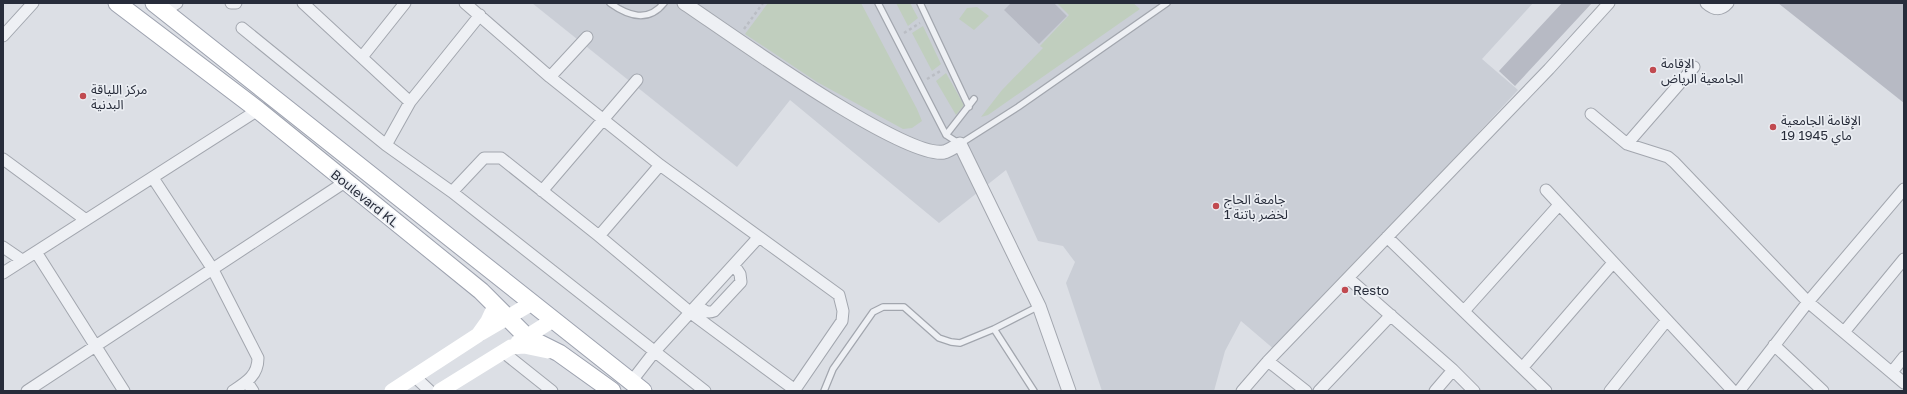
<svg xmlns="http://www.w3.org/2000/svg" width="1907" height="394" viewBox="0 0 1907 394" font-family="'Golos Text','Noto Sans Arabic',sans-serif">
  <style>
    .built { fill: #caced6 }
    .green { fill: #c0cebe }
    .building { fill: #b7bac4 }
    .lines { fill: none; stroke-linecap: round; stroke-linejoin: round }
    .service-casing { stroke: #a2a6ae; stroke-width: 8 }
    .minor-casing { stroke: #a2a6ae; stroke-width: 13 }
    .tertiary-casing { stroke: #a2a6ae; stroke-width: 15 }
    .primary-casing { stroke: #9da2af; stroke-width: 19 }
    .path { stroke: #babdc4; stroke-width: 2.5; stroke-dasharray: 3 3; stroke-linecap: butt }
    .service { stroke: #eef0f4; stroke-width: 5.5 }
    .minor { stroke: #eef0f4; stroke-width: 11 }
    .tertiary { stroke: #eef0f4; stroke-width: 13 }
    .secondary { stroke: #fff; stroke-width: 15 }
    .primary { stroke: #fff; stroke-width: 17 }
    .poi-dot { fill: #c14a50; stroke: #ebeef3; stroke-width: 1.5 }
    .labels { text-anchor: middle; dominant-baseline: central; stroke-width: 3.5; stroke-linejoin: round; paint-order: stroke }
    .poi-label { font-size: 13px; fill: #272c3a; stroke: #ebeef3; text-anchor: start }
    .street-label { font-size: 13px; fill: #272c3a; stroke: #ebeef3 }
  </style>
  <rect width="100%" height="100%" fill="#dcdfe5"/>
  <!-- built -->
  <path class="built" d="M532,3H1533L1482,59L1518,90L1276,351L1241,321L1225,351L1214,391H1102L1066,283L1075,262L1063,246L1038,241L1006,170L939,223L790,100L737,167Z"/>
  <!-- green -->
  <path class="green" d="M768,3H861L917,109L922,121L912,128L903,129L817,82L745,34Z
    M896,3H910L918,18L908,26Z
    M1057,3H1133L1140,9L988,115L981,117L1002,90L1043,48L1040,46L1069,15Z
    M977,7L989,16L974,30L959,19L967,8Z
    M923,26L941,64L932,71L912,33Z
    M946,73L964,105L956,115L936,81Z"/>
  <!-- building -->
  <path class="building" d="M1011,3H1054L1067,16L1039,44L1004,10Z
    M1562,3H1592L1515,86L1499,71Z
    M1778,3H1904V103Z"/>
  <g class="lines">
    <defs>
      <path id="service" d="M610,3C628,16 648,23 664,3
        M878,3L946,135L960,144L1018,107L1167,3
        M920,3L969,107
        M946,135L974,99
        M994,329L1034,391
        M824,391L833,369L873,312L883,307H904L939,338L951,342L960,343L994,329L1039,306"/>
      <path id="minor" d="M231,3H236
        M303,3L410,102
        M465,3L550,77L660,165L839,295L843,311L842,321L794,391
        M1706,3C1714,10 1721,11 1728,3
        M164,11L177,3
        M242,28L386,145L452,192L705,391
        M3,36L33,3
        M362,57L405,3
        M550,77L587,37
        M1591,114L1627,144L1668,157L1674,162L1808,302L1904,383
        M1627,144L1694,67
        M386,145L410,102L480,15
        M3,159L86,220
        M153,178L212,268L258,358C258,375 247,382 233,391
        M1546,190L1733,391
        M542,191L637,80
        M452,192L484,158H501L599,236L691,313L795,390
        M599,236L660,165
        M1387,237L1546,391
        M3,247L22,260
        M36,252L124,391
        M3,273L258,110
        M1348,278L1453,370L1474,391
        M697,305C703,310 707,314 714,311L741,282L740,274L734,265
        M1464,311L1559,205
        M1844,332L1904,259
        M1774,345L1823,391
        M503,352L552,391
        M1268,361L1306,391
        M1523,367L1612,264
        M1892,372L1904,357
        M415,377L430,391
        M247,382L253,391
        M631,382L655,351L758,238
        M27,391L345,182
        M1242,391L1268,361L1549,69L1609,3
        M1319,391L1391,315
        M1435,391L1453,370
        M1610,391L1667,320
        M1739,391L1808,302L1904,189"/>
      <path id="tertiary" d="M684,3C726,31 903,159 944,152C949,151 955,146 960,144L1039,306L1069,391"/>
      <path id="primary" d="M117,3L258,110L481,291L527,337L559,353L612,391
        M154,3L643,391"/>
    </defs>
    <!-- service casing -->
    <use href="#service" class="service-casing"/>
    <!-- minor casing -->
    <use href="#minor" class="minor-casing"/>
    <!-- tertiary casing -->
    <use href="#tertiary" class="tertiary-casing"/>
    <!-- primary casing -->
    <use href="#primary" class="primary-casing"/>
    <!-- path -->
    <path class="path" d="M744,29L763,3
      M904,33L920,23
      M927,79L942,70"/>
    <!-- service -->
    <use href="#service" class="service"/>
    <!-- minor -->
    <use href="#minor" class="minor"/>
    <!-- tertiary -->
    <use href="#tertiary" class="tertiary"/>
    <!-- secondary -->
    <path class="secondary" d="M481,333L532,303
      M518,342L553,320
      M392,391L478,335L488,321L495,306
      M440,391L511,347L524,346L548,351"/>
    <!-- primary -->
    <use href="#primary" class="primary"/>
  </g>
  <!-- markers -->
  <g class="poi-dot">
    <circle cx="1653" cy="70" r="4"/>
    <circle cx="83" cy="96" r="4"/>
    <circle cx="1773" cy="127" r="4"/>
    <circle cx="1216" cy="206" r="4"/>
    <circle cx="1345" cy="290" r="4"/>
  </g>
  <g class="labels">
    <!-- poi labels -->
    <g class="poi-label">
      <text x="1661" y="63">الإقامة<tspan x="1661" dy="15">الجامعية الرياض</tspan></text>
      <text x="91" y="89">مركز اللياقة<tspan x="91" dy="15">البدنية</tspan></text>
      <text x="1781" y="120">الإقامة الجامعية<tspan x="1781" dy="15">19 ماي 1945</tspan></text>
      <text x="1224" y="199">جامعة الحاج<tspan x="1224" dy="15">لخضر باتنة 1</tspan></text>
      <text x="1353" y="290">Resto</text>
    </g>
    <!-- street labels -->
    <g class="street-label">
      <text transform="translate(365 198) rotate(39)">Boulevard KL</text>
    </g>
  </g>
  <!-- border -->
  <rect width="1907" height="394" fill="none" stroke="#272c3a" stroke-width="8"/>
</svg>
